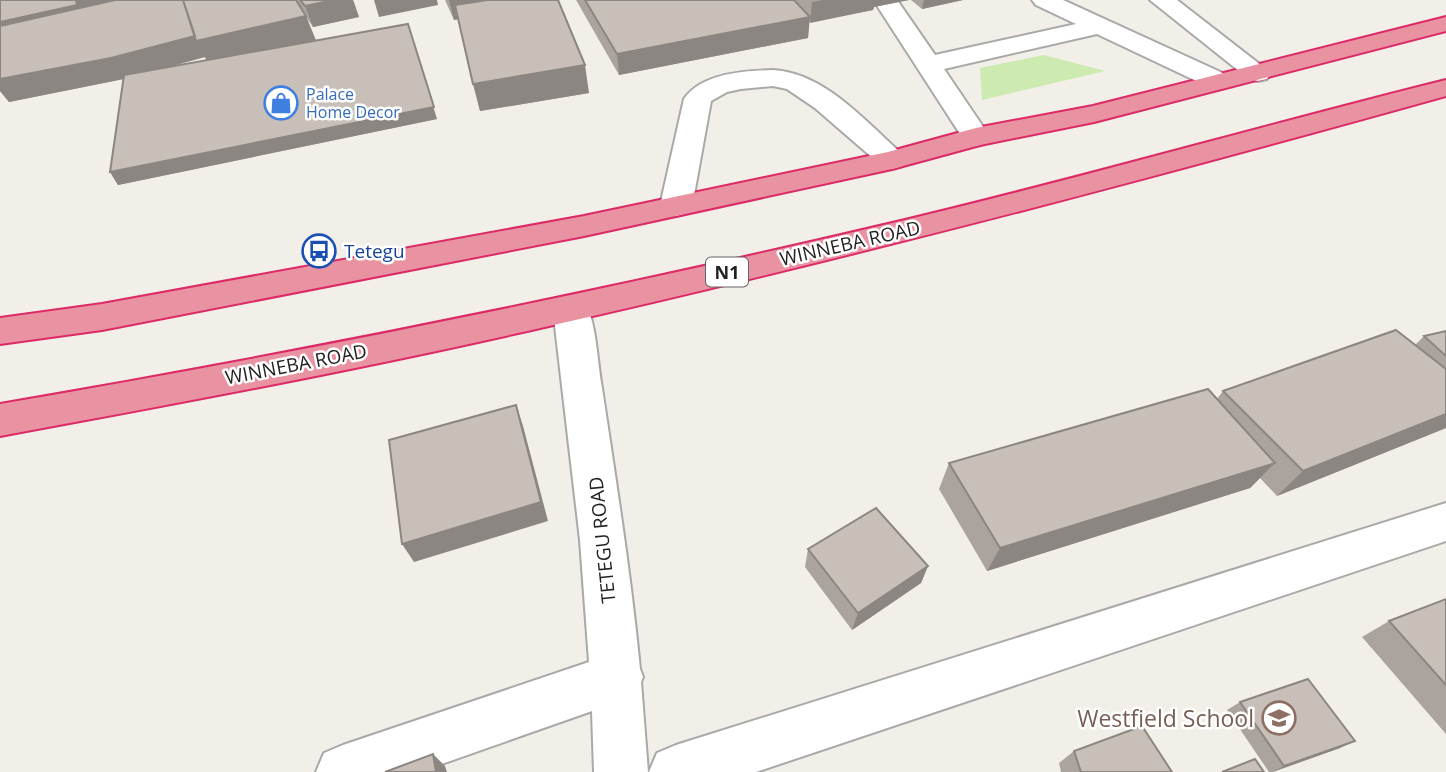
<svg xmlns="http://www.w3.org/2000/svg" width="1446" height="772" viewBox="0 0 1446 772" font-family="'Open Sans',sans-serif">
  <style>
    .grass { fill: #cdebb0 }
    .lines { fill: none; stroke-linecap: round; stroke-linejoin: round }
    .minor-casing { stroke: #a9a9a9; stroke-width: 4 }
    .highway-casing { stroke: #dc2a67; stroke-width: 4 }
    .minor { fill: #fff; fill-rule: evenodd }
    .highway { fill: #e892a2; fill-rule: evenodd }
    .wall { fill: #aba49e; fill-rule: evenodd }
    .shaded-wall { fill: #8b8681 }
    .building { fill: #c7bfb8; stroke: #8b8681; stroke-width: 2 }
    .labels { text-anchor: middle; dominant-baseline: central; stroke-width: 5; stroke-linejoin: round; paint-order: stroke }
    .far-shop-label { font-size: 16px; fill: #366cbe; stroke: #fff; text-anchor: start }
    .shield { fill: #fff; stroke: #646464; stroke-width: 2 }
    .shield-label { font-size: 18px; font-weight: bold; fill: #222 }
    .street-label { font-size: 19px; fill: #222; stroke: #fff }
    .transit-label { font-size: 19px; fill: #164399; stroke: #fff; text-anchor: start }
    .near-education-label { font-size: 23px; fill: #785e54; stroke: #fff; text-anchor: end }
  </style>
  <rect width="100%" height="100%" fill="#f2efe9"/>
  <!-- grass -->
  <path class="grass" d="M1044,55L1105,71L982,100L980,68Z"/>
  <g class="lines">
    <defs>
      <path id="minor" d="M879,0H897L935,55L1076,24L1036,5L1032,0H1063L1227,75L1231,81L1227,87L1218,89L1209,87L1097,34L944,69L990,137L986,143L976,146L966,143L962,137L876,4Z
        M1150,0H1177L1271,73L1267,79L1258,81L1249,79Z
        M773,70C825,73 866,122 902,154L907,160L902,166L892,169L882,166L815,108L787,89L773,86L741,89L727,92L711,101L692,206L687,213L676,216L665,213L660,206L684,99C702,73 744,71 773,70Z
        M571,296L584,300C597,324 597,361 602,388C616,481 631,575 640,669L643,677L641,682L648,772H594L592,711L419,772H316L324,753L343,745L589,662L580,540L553,309L558,300Z
        M1446,503V541L756,772H649L657,753L676,745Z"/>
      <path id="highway" d="M1446,17V31L1094,122L980,145L892,169L584,236L102,330L0,344V318L102,304L584,216L888,152L976,128L1093,106Z
        M1446,80V96C1149,179 850,258 549,326C367,368 184,402 0,436V404C304,352 605,291 905,220C1086,177 1265,125 1446,80Z"/>
    </defs>
    <!-- minor casing -->
    <use href="#minor" class="minor-casing"/>
    <!-- highway casing -->
    <use href="#highway" class="highway-casing"/>
    <!-- minor -->
    <use href="#minor" class="minor"/>
    <!-- highway -->
    <use href="#highway" class="highway"/>
  </g>
  <!-- wall -->
  <path class="wall" d="M0,0H353L359,17L313,27L306,17L316,41L437,119L118,185L110,172L123,79L9,102L0,91ZM205,57L206,60L176,65Z
    M445,0H558L589,93L480,111L458,19L454,20Z
    M576,0H909L874,7L873,10L809,22L808,38L619,75Z
    M911,0H963L922,9Z
    M1446,331V428L1277,496L1260,478L1250,488L987,571L939,489L949,463L1217,399L1223,391L1415,345L1424,336Z
    M808,549L928,566L921,583L852,630L805,567Z
    M1446,599V734L1362,637L1389,621Z
    M1240,702L1340,748L1273,772H1269L1227,710Z
    M1074,751L1172,772H1061L1059,763Z"/>
  <!-- shaded-wall -->
  <path class="shaded-wall" d="M76,0H179L0,45V22Z
    M334,0H353L359,17L313,27L305,6Z
    M374,0H437L438,5L379,17Z
    M449,0H546V2L454,20Z
    M823,0H909L874,7L873,10L810,23L812,2Z
    M924,0H963L922,9Z
    M306,16L317,43L211,68L205,57L124,79L9,102L0,91V79L196,36Z
    M810,17L808,38L619,75L617,54Z
    M408,24L437,119L118,185L110,172Z
    M585,65L589,93L480,111L473,84Z
    M516,405L523,426L548,521L414,562L402,544Z
    M1446,414V428L1277,496L1303,471Z
    M1275,463L1250,488L987,571L1000,548Z
    M928,566L921,583L852,630L858,613Z
    M1355,741L1340,748L1272,772L1284,766Z
    M433,754L445,766L447,772H436Z"/>
  <!-- building -->
  <path class="building" d="M0,0H76L77,5L0,22Z
    M115,0H183L195,36L111,58L0,79V26Z
    M183,0H296L306,16L196,41Z
    M300,0H334L305,6Z
    M487,0H558L585,65L473,84L455,5Z
    M585,0H794L810,17L617,54Z
    M408,24L434,107L110,172L124,75Z
    M1396,330L1446,369V414L1303,471L1223,391Z
    M1446,331V356L1424,336Z
    M1208,389L1275,463L1000,548L949,463Z
    M516,405L541,502L402,544L389,440Z
    M876,508L928,566L858,613L808,549Z
    M1446,599V685L1389,621Z
    M1308,679L1355,741L1284,766L1240,702Z
    M1142,726L1172,772H1081L1074,751Z
    M433,754L436,772H385Z
    M1255,759L1264,772H1222Z"/>
  <!-- icons -->
  <defs>
    <symbol id="shop-ring" viewBox="-11 -11 22 22"><circle r="9.5" fill="#fff" stroke="#3f7fe0" stroke-width="1.5"/><path d="M-5-2.5h2.3a2.7 3.5 0 0 1 5.4 0H5L5.5 6h-11ZM-1.5-2.5h3a1.5 2.3 0 0 0-3 0Z" fill="#3f7fe0"/></symbol>
    <symbol id="bus-ring" viewBox="-11 -11 22 22"><circle r="9.5" fill="#fff" stroke="#1a4fb4" stroke-width="1.5"/><path d="M-5-6H5V4H4V6H2V4H-2V6H-4V4H-5ZM-3.5-4V0h7V-4ZM-3.5 1.2v1.5H-2V1.2ZM2 1.2v1.5H3.5V1.2Z" fill="#1a4fb4"/></symbol>
    <symbol id="school-ring" viewBox="-11 -11 22 22"><circle r="9.5" fill="#fff" stroke="#8d6e63" stroke-width="1.5"/><path d="M0-5L7-2L0 1L-7-2ZM-4 1L0 2.5L4 1V4Q0 6-4 4Z" fill="#8d6e63"/></symbol>
  </defs>
  <g fill-rule="evenodd">
    <use href="#shop-ring" x="262" y="84" width="38" height="38"/>
    <use href="#bus-ring" x="300" y="232" width="38" height="38"/>
    <use href="#school-ring" x="1260" y="699" width="38" height="38"/>
  </g>
  <g class="labels">
    <!-- far-shop labels -->
    <g class="far-shop-label">
      <text x="306" y="94">Palace<tspan x="306" dy="18">Home Decor</tspan></text>
    </g>
    <!-- shield labels -->
    <rect class="shield" x="706" y="257.5" width="42" height="29" rx="5"/>
    <g class="shield-label">
      <text x="727" y="272">N1</text>
    </g>
    <!-- street labels -->
    <g class="street-label">
      <text transform="translate(850 243) rotate(-13)">WINNEBA ROAD</text>
      <text transform="translate(296 364) rotate(-11)">WINNEBA ROAD</text>
      <text transform="translate(602 540) rotate(-96)">TETEGU ROAD</text>
    </g>
    <!-- transit labels -->
    <g class="transit-label">
      <text x="344" y="251">Tetegu</text>
    </g>
    <!-- near-education labels -->
    <g class="near-education-label">
      <text x="1254" y="718">Westfield School</text>
    </g>
  </g>
</svg>
